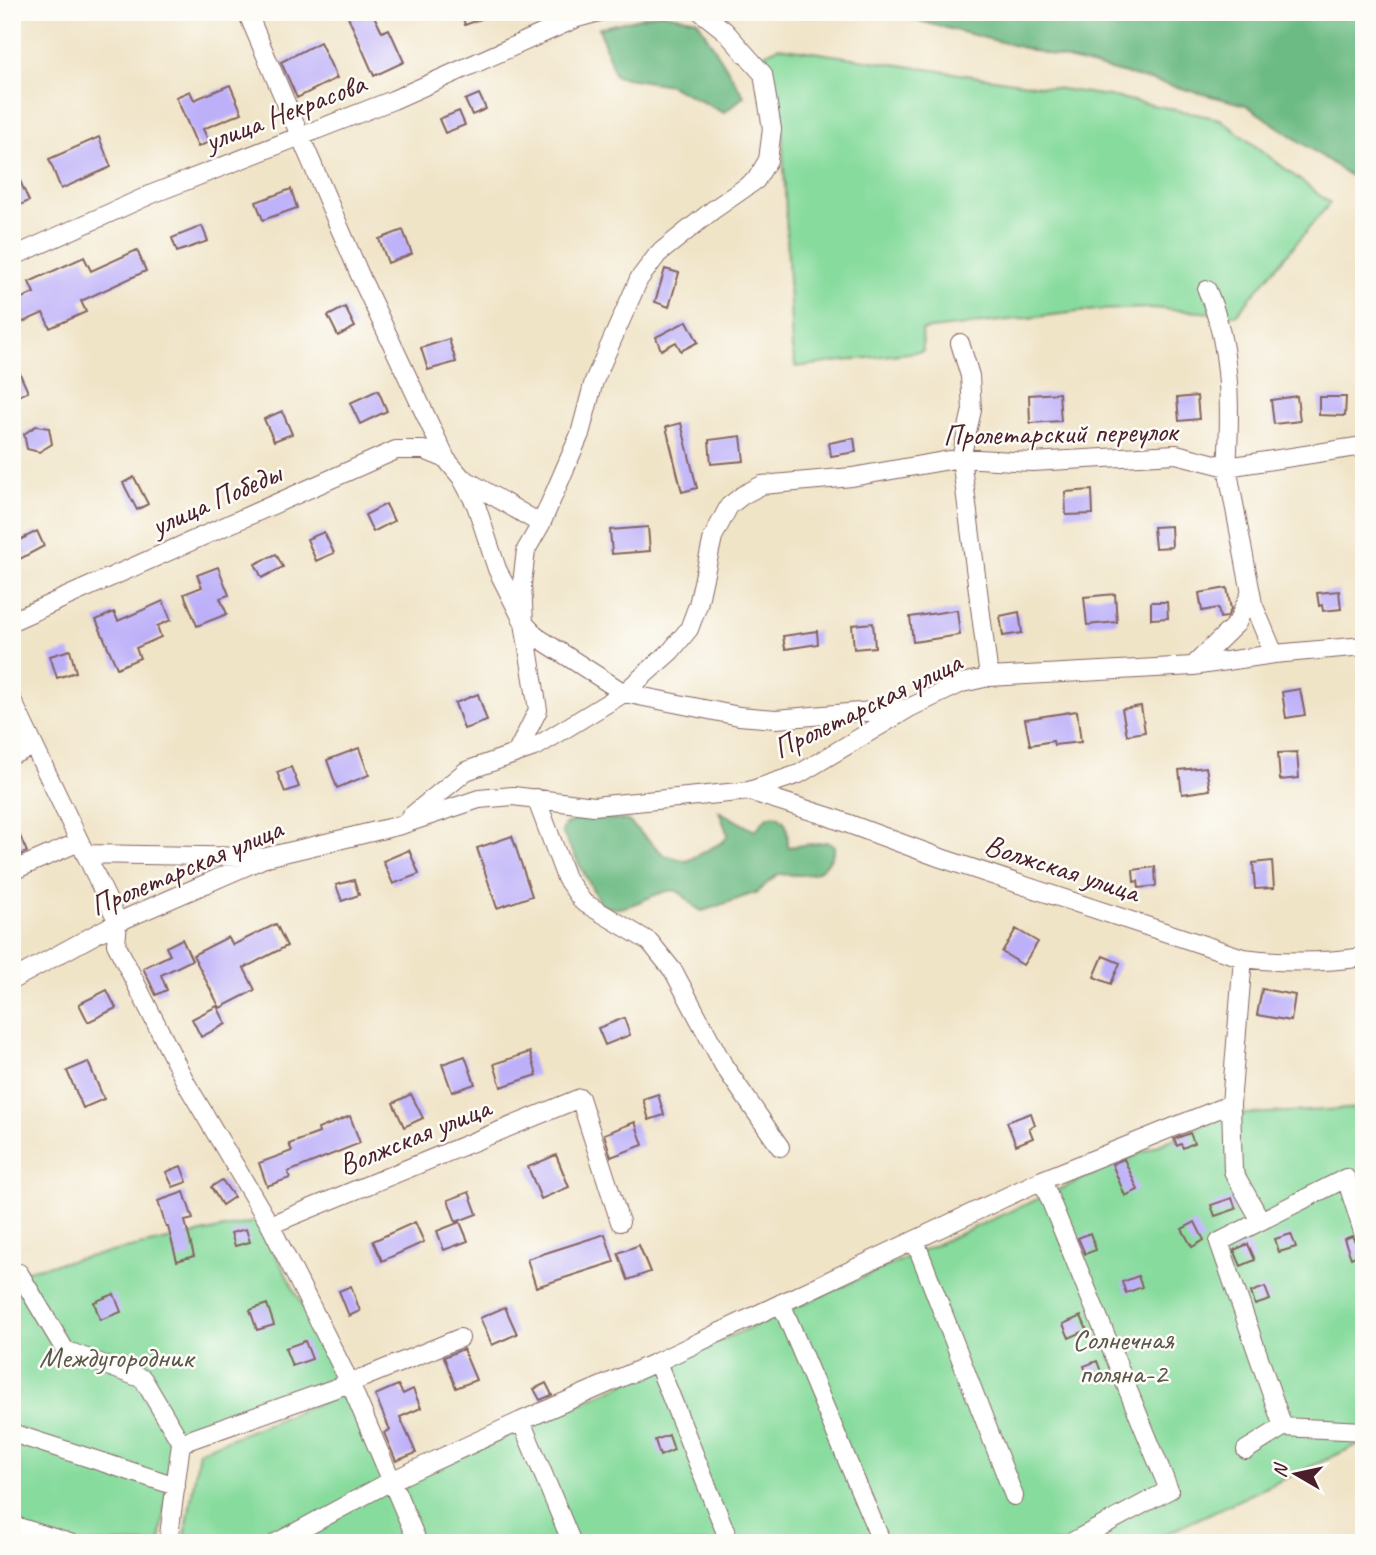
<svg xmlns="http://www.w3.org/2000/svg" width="1376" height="1555" viewBox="0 0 1376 1555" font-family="Caveat,sans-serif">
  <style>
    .green { fill: #87db9d; stroke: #687d64; stroke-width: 2 }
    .forest { fill: #6dbb84; stroke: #5c6d58; stroke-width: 2 }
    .building { fill: #bdb0f9 }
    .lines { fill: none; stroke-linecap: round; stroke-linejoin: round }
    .minor-casing { stroke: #846462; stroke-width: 20 }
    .minor { stroke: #fff; stroke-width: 18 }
    .labels { text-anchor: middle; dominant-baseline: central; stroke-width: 5; stroke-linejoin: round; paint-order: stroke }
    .street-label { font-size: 30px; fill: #4a1f2b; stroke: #fdfcf7 }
    .park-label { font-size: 30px; fill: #5c574d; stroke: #fdfcf7 }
  </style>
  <rect width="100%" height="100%" fill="#fdfcf7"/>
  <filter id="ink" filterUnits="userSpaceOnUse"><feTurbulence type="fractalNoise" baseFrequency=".0143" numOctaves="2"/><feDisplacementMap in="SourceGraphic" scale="14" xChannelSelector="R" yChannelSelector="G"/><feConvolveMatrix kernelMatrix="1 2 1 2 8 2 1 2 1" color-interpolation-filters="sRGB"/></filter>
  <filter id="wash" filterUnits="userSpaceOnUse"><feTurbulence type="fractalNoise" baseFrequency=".00686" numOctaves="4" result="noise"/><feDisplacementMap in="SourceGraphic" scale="28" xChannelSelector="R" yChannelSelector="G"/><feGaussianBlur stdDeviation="1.57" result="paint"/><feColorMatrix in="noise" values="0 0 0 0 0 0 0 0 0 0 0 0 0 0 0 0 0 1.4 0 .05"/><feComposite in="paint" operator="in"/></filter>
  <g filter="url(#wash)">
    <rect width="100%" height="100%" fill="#f0e4c7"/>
    <!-- green -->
    <path class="green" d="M779,47L1114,97L1220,119L1330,203L1236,315L1152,308L1096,310L922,330L923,351L796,367L792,349L781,102L760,56Z
      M1364,1108V1442L1146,1543H184L199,1451L347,1392L391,1488L1226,1115Z
      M258,1221L340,1377L173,1444L160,1543H12V1273Z"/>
    <!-- forest -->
    <path class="forest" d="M884,12H1364V185L1246,105Z
      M660,13L697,20L744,96L724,113L670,85L615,76L599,28Z
      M719,811L755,831L766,818L774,815C790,820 787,833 788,847L827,842L835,846C827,878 806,876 778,874L757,892L703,911C691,908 687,895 677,891C665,886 634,908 618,908C612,909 606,906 601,905L562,832L565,824L586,816L628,821L664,855L687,861L723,842L728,835Z"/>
    <g id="blocks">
      <!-- building -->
      <path class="building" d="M346,12H372L382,32L389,29L404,62L374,76Z
        M461,12H497V13L465,25Z
        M320,42L337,78L297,98L281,62Z
        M230,85L242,113L203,129L209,142L198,147L176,97L190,91L194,100Z
        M479,94L486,109L472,115L465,100Z
        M459,111L465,125L445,133L439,119Z
        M99,137L111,167L61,189L49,159Z
        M12,163L29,201L12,209Z
        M291,189L297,208L263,220L256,202Z
        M202,226L208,241L177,252L172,238Z
        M403,230L412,254L388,263L379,239Z
        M137,250L146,271L81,301L86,312L50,328L43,313L12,327V302L34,293L29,282L84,257L91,271Z
        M665,269L679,273L669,307L655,302Z
        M345,307L355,327L338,336L328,316Z
        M687,321L698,342L681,351L676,342L661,350L656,337Z
        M449,339L456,362L428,370L421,348Z
        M12,356L28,392L18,396L12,383Z
        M378,390L387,411L360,424L350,403Z
        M1059,393L1061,421L1030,423L1029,395Z
        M1197,396L1199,419L1179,421L1177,398Z
        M1297,396L1300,421L1274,424L1271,400Z
        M1319,397H1346L1345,416L1319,415Z
        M282,411L292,434L274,441L264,419Z
        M681,423L697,488L682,492L666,427Z
        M36,426L49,428L52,444L39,452L27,449L24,434Z
        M741,436L744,461L711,464L709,440Z
        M854,438L856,452L831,456L829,443Z
        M134,477L148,504L137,510L123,483Z
        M1092,490L1093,514L1066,515L1065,492Z
        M386,504L394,521L373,532L365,515Z
        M1171,526L1172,547L1155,548L1153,527Z
        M648,527L650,551L612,554L610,530Z
        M37,531L44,546L20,559L12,544Z
        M324,532L334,553L316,561L307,539Z
        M276,554L283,567L262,578L255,564Z
        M218,567L229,595L220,598L227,614L197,626L184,594L202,587L197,575Z
        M1227,588L1231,609L1227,617L1220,618L1218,608L1202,611L1199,593Z
        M1339,591L1341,609L1323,611L1322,605L1319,606L1317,593Z
        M1115,594L1117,622L1087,625L1084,597Z
        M163,601L171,620L157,626L161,637L136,648L140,658L117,668L96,620L114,612L118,621Z
        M1151,602H1167L1168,618L1151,619Z
        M957,610L960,635L913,642L910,617Z
        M1019,612L1022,633L1003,636L1000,616Z
        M873,623L875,647L854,649L852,625Z
        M817,631L818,644L785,649L783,636Z
        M70,650L76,672L57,678L50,656Z
        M1300,689L1305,715L1286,718L1282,692Z
        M478,694L487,721L464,729L455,703Z
        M1141,706L1145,732L1127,735L1122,709Z
        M1077,711L1081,742L1054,745L1053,741L1030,745L1025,719Z
        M359,748L369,775L337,788L327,760Z
        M1297,752L1299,778L1280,780L1278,753Z
        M291,767L299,787L285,792L277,772Z
        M1206,767L1210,790L1182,794L1179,770Z
        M12,818L27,852L12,858Z
        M512,836L532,896L497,908L477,848Z
        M409,850L419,874L393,884L383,861Z
        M1272,861L1274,888L1255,889L1253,863Z
        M1155,867L1156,886L1139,888L1138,881L1134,882L1133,870Z
        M354,880L359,895L342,901L336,885Z
        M276,924L287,946L244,968L255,990L220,1008L193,955L228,937L233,945Z
        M1016,929L1038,942L1023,965L1002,952Z
        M182,939L192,960L161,975L167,990L156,995L143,968L170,955L166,947Z
        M1103,956L1120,963L1111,984L1094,977Z
        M1262,989L1295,995L1291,1021L1257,1015Z
        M107,990L116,1008L88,1022L79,1004Z
        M217,1006L226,1024L201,1037L192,1019Z
        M624,1018L630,1035L605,1045L598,1028Z
        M530,1052L537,1075L501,1087L494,1064Z
        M465,1056L475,1084L452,1092L442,1064Z
        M88,1062L104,1099L83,1108L67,1071Z
        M411,1094L423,1118L404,1127L393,1103Z
        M658,1094L664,1115L649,1120L643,1099Z
        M1031,1113L1035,1125L1029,1128L1033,1138L1016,1145L1007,1122Z
        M350,1116L360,1143L288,1172L290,1178L267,1186L259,1163L292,1151L289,1144L319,1133L318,1129Z
        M635,1122L643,1145L611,1157L604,1134Z
        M1190,1133L1194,1143L1183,1148L1181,1144L1177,1146L1174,1139Z
        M556,1155L569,1187L541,1199L528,1167Z
        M1124,1159L1138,1190L1125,1196L1112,1164Z
        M181,1166L187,1182L173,1187L166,1172Z
        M222,1180L234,1197L222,1205L211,1187Z
        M184,1192L193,1219L185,1221L194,1256L177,1261L168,1227H166L158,1201Z
        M469,1192L477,1214L456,1222L448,1200Z
        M1232,1198L1236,1209L1215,1216L1211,1205Z
        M415,1222L424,1242L382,1261L373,1241Z
        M460,1222L468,1241L444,1250L437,1231Z
        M1195,1222L1204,1240L1192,1247L1182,1229Z
        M246,1229L250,1242L235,1246L231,1233Z
        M1090,1233L1096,1250L1085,1254L1078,1238Z
        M605,1234L614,1262L536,1287L527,1259Z
        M1291,1234L1296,1247L1279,1252L1275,1239Z
        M1352,1236L1356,1243L1364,1246V1253L1351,1258L1344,1239Z
        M1248,1244L1255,1260L1241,1266L1234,1250Z
        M639,1245L650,1272L628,1280L618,1253Z
        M1138,1276L1142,1287L1126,1293L1122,1282Z
        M351,1286L360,1311L349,1316L339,1291Z
        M1265,1287L1270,1300L1255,1305L1251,1292Z
        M114,1294L121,1312L100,1320L94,1302Z
        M267,1304L274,1325L257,1330L250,1310Z
        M505,1307L517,1334L492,1345L480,1318Z
        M1081,1316L1087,1330L1069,1338L1063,1324Z
        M305,1341L312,1359L292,1366L285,1348Z
        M463,1349L476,1380L456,1388L444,1357Z
        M1097,1361L1103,1377L1090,1382L1084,1366Z
        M546,1383L552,1395L540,1400L534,1389Z
        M398,1385L403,1394L413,1389L421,1408L400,1417L416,1453L396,1461L384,1433L390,1430L375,1395Z
        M669,1435L674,1450L660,1456L655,1440Z"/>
    </g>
  </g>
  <g filter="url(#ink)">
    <use href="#blocks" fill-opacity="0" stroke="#846462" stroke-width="2"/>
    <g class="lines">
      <defs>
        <path id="minor" d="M247,12L362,280L446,459L461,477L476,505L497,569L524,623L537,637L624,693L739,716L776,719L908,708
          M12,257L152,194L393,100L577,18L599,12
          M1207,290C1231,345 1231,408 1227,467L1363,446
          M960,343L970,376L972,410L961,458L989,677
          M461,477L541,524
          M12,621L396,450H424L446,459
          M1193,666L1237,623L1251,592
          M12,700L118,922L116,944L186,1083L270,1225L350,1383L418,1543
          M517,752L538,710L524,623L522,584L526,550L541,524L580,434L594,381L639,279L658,254L713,210L756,180L768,160L772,129L763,74L725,31L701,12
          M12,755L34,746
          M749,791L830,817L941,858L1243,958C1283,963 1323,963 1364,957
          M536,798L566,878L583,902L650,942L674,972L724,1066L780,1147
          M409,818L466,771L537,746L624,693L671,651L689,629L698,605L713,537L729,506L743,495L762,485L852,477L961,458L1032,462L1176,454L1227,467L1253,604L1274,654
          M85,854L260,857
          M12,871L79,842
          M1243,958L1231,1104L1233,1171L1261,1221
          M12,980L118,922L267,857L401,825L479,799L513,796L594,806L749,791L799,774L911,707L962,683L989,677L1193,666L1274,654L1364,646
          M1042,1180L1169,1490L1070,1543
          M270,1225L580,1098L620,1222
          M915,1241L1014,1496
          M12,1275L19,1273L65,1350L143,1379L181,1443L168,1543
          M781,1303L882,1543
          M657,1362L730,1543
          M521,1421L572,1543
          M1283,1427L1219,1242L1346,1178L1364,1235
          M12,1433L176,1486
          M181,1443L350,1383L460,1338
          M1246,1450L1283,1427L1364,1431
          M12,1525L70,1543
          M276,1543L391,1481L521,1421L657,1362L1042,1180L1231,1104"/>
      </defs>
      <!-- minor casing -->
      <use href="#minor" class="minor-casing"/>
      <!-- minor -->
      <use href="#minor" class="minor"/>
    </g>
  </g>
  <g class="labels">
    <!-- street labels -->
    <g class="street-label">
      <text transform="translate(285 112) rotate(-21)">улица Некрасова</text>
      <text transform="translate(1060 433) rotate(-1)">Пролетарский переулок</text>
      <text transform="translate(216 499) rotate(-24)">улица Победы</text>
      <text transform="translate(867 705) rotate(-26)">Пролетарская улица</text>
      <text transform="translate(186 867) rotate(-23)">Пролетарская улица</text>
      <text transform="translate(1062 868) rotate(18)">Волжская улица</text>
      <text transform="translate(414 1136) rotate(-22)">Волжская улица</text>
    </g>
    <!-- park labels -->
    <g class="park-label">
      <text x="1123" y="1339">Солнечная<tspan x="1123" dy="34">поляна-2</tspan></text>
      <text x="116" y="1357">Междугородник</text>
    </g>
  </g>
  <!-- margin -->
  <rect width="1376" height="1555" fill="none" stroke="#fdfcf7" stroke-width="42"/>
  <!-- north arrow -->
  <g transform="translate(1296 1474) rotate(279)" stroke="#fdfcf7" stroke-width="5" paint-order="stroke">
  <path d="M0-5L12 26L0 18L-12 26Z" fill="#4a1f2b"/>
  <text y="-10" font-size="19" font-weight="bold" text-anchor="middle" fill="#4a1f2b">N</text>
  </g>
</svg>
